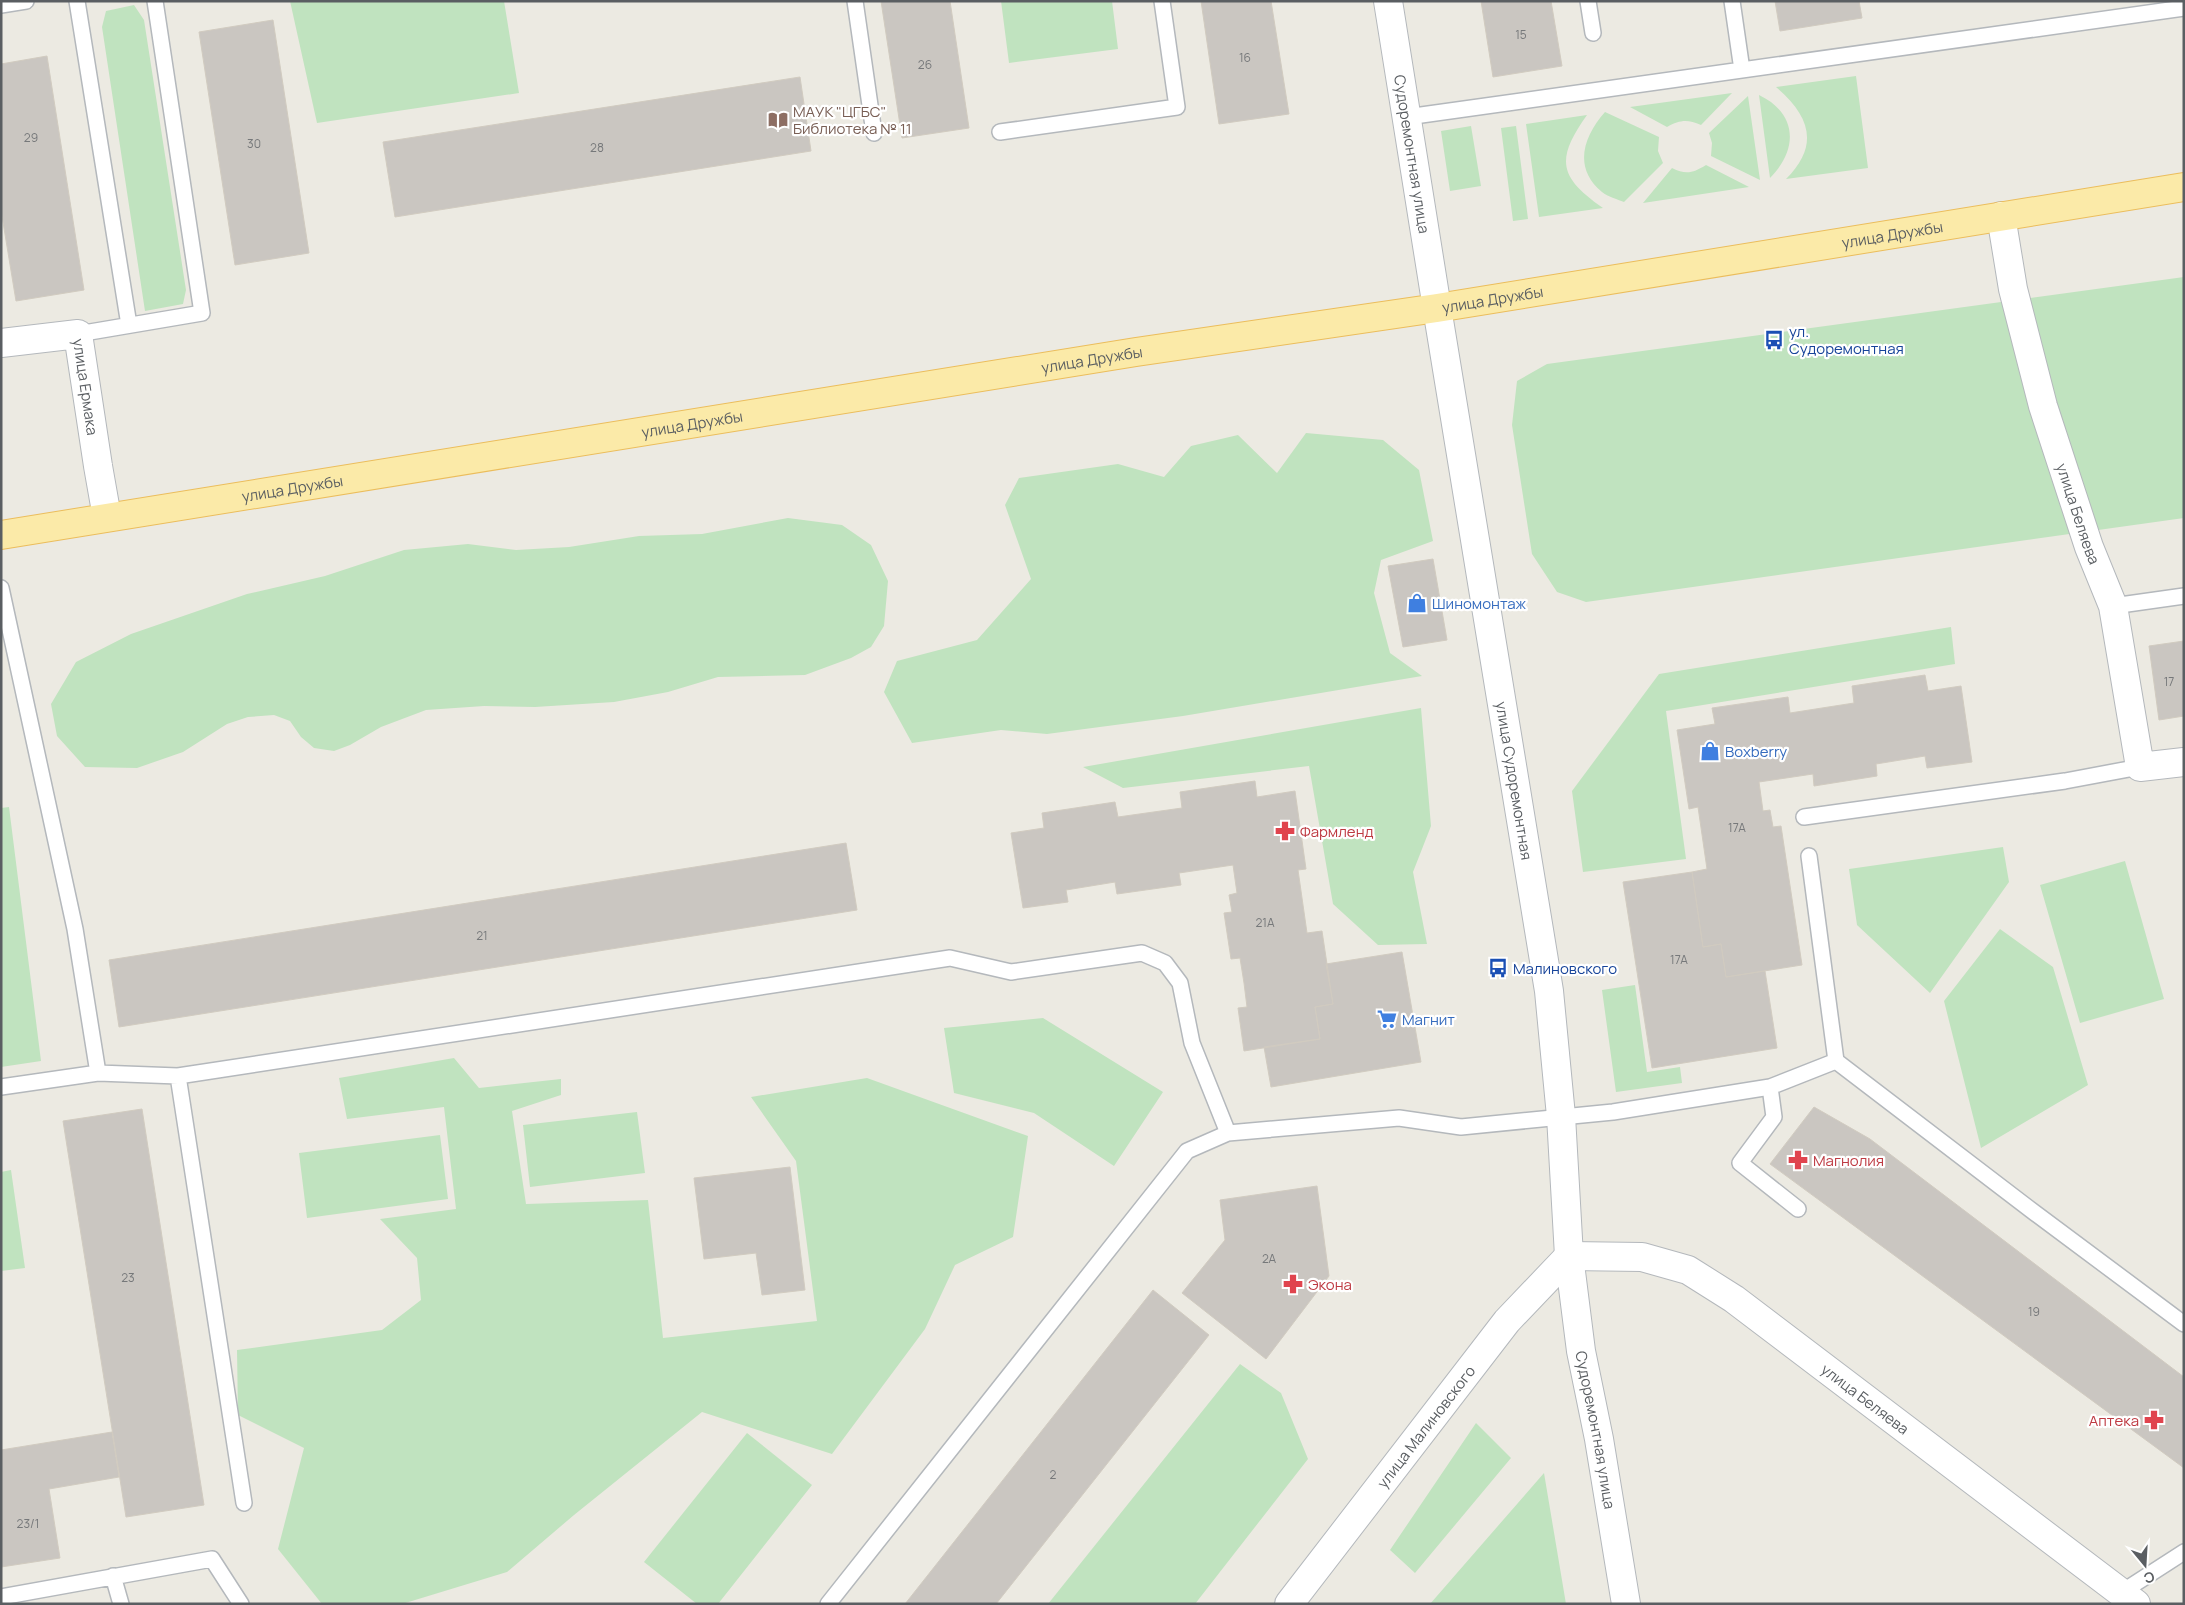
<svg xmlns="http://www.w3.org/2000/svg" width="2185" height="1605" viewBox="0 0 2185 1605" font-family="Manrope,sans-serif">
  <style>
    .green { fill: #c0e3bf }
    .building { fill: #cac6c1; stroke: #d1cbc0 }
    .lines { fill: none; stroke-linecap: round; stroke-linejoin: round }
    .service-casing { stroke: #b4b8bc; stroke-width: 18 }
    .minor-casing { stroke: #b4b8bc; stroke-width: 30 }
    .tertiary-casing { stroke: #b4b8bc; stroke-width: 30 }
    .primary-casing { stroke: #ebbd5c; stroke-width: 30 }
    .service { stroke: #fff; stroke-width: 15 }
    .minor { stroke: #fff; stroke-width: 28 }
    .tertiary { stroke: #fff; stroke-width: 28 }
    .primary { stroke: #fbeaa8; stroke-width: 28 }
    .labels { text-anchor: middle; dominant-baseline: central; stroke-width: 4.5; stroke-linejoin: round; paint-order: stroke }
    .number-label { font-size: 12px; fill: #76787a }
    .education-label { font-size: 15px; fill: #785e54; stroke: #fff; text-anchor: start }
    .street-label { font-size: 15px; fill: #5a5e62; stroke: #fff }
    .transit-label { font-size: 15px; fill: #164399; stroke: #fff; text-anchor: start }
    .shop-label { font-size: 15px; fill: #366cbe; stroke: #fff; text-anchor: start }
    .health-label { font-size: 15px; fill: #be3a42; stroke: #fff; text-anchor: start }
  </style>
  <rect width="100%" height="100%" fill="#eceae2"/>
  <!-- green -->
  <path class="green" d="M290,1H504L519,93L317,123Z
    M1001,1H1112L1118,49L1009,63Z
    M134,5L144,20L186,290L183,304L145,311L102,27L106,11Z
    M1856,76L1868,168L1786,179C1820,145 1810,116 1776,87Z
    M1732,93L1701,125C1687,119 1680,120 1667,127L1630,107Z
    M1759,95C1797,113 1799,149 1770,178Z
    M1748,96L1760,180L1711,156L1712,143L1709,133Z
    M1605,112L1659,137L1658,151L1663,163L1624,202C1617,199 1608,197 1602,192C1573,168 1583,137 1605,112Z
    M1587,115C1555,160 1559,177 1603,208L1539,217L1526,124Z
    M1471,126L1481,186L1450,191L1441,131Z
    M1516,126L1528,219L1513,221L1501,128Z
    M1706,165L1749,187L1643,203L1672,168C1686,175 1693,173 1706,165Z
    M2184,277V518L1586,602L1557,592L1532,554L1512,425L1517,381L1547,364Z
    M1306,433L1383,440L1419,470L1433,541L1381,560L1374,593L1390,653L1422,676L1183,716L1047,734L1001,730L912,743L884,692L897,661L977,640L1031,579L1005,505L1019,478L1118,464L1164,477L1191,446L1238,435L1277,473Z
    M788,518L842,525L871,545L888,581L884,626L871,647L851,658L805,675L718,677L668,692L614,702L535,707L484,706L426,710L381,727L350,745L334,751L314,748L301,737L290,721L274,715L248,717L227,724L183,752L137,768L85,767L57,736L51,704L76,662L131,634L247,594L325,576L404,550L468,544L516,550L569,547L639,536L702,534Z
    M1951,627L1955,664L1666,711L1686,859L1583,872L1572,791L1659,674Z
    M1421,708L1431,826L1413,872L1427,944L1378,945L1333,904L1309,766L1123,788L1083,767Z
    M9,807L41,1061L1,1067V808Z
    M2003,847L2009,882L1930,993L1857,925L1849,869Z
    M2125,861L2164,999L2080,1023L2040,885Z
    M2000,929L2053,967L2088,1085L1981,1148L1944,1001Z
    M1635,985L1647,1072L1680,1067L1682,1083L1616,1092L1602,990Z
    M1043,1018L1163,1092L1114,1166L1034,1113L954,1093L944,1028Z
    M454,1058L479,1088L561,1079V1095L512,1111L526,1204L648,1200L663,1338L817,1321L796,1161L751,1097L867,1078L1028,1136L1013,1237L955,1265L925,1329L832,1454L702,1412L574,1515L507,1572L402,1604H322L278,1549L304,1448L238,1415L237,1350L382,1330L421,1300L417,1258L380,1219L456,1209L444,1107L347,1119L339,1078Z
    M637,1112L645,1173L530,1187L523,1125Z
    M440,1135L448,1199L307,1218L299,1153Z
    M11,1170L25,1268L1,1271V1172Z
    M1240,1364L1281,1393L1308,1459L1195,1604H1048Z
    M1476,1423L1511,1458L1415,1573L1390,1550Z
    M747,1433L812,1485L718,1604H697L644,1562Z
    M1544,1473L1566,1604H1430Z"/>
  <!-- building -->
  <path class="building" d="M881,1H950L969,128L902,138Z
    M1201,1H1271L1289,114L1219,124Z
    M1481,1H1551L1562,66L1493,77Z
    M1775,1H1859L1862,18L1780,31Z
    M273,20L309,253L235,265L199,32Z
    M47,56L84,290L16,301L1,210V64Z
    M800,77L811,151L395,217L383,142Z
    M1433,559L1447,640L1403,647L1388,566Z
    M2184,641V716L2159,720L2149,646Z
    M1925,675L1928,691L1961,686L1972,762L1927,768L1925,756L1876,764L1877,776L1814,786L1813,774L1759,782L1763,811L1770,810L1773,827L1781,826L1802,965L1726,977L1721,944L1703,947L1692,872L1707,869L1698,807L1689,809L1677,730L1715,724L1712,708L1788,697L1790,713L1854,703L1852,686Z
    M1255,781L1257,797L1295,791L1306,869L1298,870L1307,933L1322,931L1333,1004L1315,1007L1320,1039L1244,1051L1238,1008L1247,1007L1244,983L1240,958L1231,959L1224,913L1232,912L1229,895L1237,893L1233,865L1179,873L1181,885L1117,894L1115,882L1066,890L1068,902L1023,908L1011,833L1044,828L1042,813L1115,802L1118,817L1182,808L1180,792Z
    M846,843L857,910L119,1027L109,960Z
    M1692,872L1703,947L1721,944L1726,977L1765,971L1777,1048L1652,1068L1623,882Z
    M1402,952L1421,1062L1271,1087L1264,1047L1320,1039L1315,1007L1333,1004L1326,964Z
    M1814,1107L1870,1139L2184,1377V1468L1770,1164Z
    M142,1109L204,1505L126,1517L63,1121Z
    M790,1167L805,1290L762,1295L756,1253L704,1259L694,1178Z
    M1317,1186L1329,1276L1266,1359L1182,1293L1225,1240L1220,1200Z
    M1153,1290L1209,1335L996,1604H905Z
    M112,1432L119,1477L49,1489L60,1558L1,1567V1450Z"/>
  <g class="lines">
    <defs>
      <path id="service" d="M77,1L129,325
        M855,1L874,133
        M1588,1L1593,33
        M1732,1L1742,70
        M1,5L26,1
        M1407,117L2184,8
        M1000,132L1177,107L1162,1
        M78,334L202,313L155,1
        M1,588L75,929L98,1073L178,1076
        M2113,606L2184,596
        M1804,817L2065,781L2140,767
        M1836,1061L2035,1213L2184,1324
        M1,1087L98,1073
        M1770,1087L1774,1117L1740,1163L1798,1209
        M244,1503L178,1076L950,958L1011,972L1142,953L1165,963L1180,983L1192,1043L1228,1133L1399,1118L1461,1127L1613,1112L1770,1087L1836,1061L1809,856
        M113,1576L121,1604
        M2122,1592L2184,1552
        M1,1597L212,1559L241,1604
        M828,1604L1187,1151L1228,1133"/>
      <g id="minor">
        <path id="s1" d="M1388,1L1437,308"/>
        <path id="s2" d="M2001,216L2013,289L2043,406L2089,547L2113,606L2140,767L2184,762"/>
        <path id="s3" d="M1,343L78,334L98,466L107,517"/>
        <path id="s4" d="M1569,1256L1642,1257L1688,1270L1734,1299L2136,1604"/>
      </g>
      <g id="tertiary">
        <path id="s5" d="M1437,308L1549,991L1561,1116L1569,1256L1581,1351L1599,1439L1626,1604"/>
        <path id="s6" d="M1289,1604L1507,1321L1569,1256"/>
      </g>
      <g id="primary">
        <path id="s7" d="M1,535L1136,352L1437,308L2184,187"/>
      </g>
    </defs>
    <!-- service casing -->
    <use href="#service" class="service-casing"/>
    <!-- minor casing -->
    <use href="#minor" class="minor-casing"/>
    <!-- tertiary casing -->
    <use href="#tertiary" class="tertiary-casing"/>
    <!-- primary casing -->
    <use href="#primary" class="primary-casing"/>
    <!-- service -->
    <use href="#service" class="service"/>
    <!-- minor -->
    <use href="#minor" class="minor"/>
    <!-- tertiary -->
    <use href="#tertiary" class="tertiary"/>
    <!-- primary -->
    <use href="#primary" class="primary"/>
  </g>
  <!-- icons -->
  <defs>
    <symbol id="library-bare" viewBox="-9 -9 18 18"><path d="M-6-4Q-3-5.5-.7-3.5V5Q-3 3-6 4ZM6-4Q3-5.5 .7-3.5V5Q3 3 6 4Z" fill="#8d6e63" stroke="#fff" stroke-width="2.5" paint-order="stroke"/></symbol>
    <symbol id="bus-bare" viewBox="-9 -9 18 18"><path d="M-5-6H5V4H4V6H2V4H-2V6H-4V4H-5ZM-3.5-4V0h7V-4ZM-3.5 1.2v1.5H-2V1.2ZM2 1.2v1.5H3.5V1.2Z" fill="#1a4fb4" stroke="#fff" stroke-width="2.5" paint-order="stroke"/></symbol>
    <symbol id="shop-bare" viewBox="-9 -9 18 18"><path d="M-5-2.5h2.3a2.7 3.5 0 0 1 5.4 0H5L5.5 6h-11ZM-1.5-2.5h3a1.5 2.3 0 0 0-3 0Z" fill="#3f7fe0" stroke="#fff" stroke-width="2.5" paint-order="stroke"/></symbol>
    <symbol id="pharmacy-bare" viewBox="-9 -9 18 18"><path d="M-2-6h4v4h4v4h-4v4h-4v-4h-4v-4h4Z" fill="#e0444e" stroke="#fff" stroke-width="2.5" paint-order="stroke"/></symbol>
    <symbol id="supermarket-bare" viewBox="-9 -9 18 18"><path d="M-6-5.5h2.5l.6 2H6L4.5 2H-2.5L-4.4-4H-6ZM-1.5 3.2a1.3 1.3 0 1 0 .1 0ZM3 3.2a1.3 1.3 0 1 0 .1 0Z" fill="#3f7fe0" stroke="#fff" stroke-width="2.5" paint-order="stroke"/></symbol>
  </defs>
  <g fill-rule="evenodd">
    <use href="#library-bare" x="764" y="106" width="28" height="28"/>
    <use href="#bus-bare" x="1760" y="326" width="28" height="28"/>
    <use href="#shop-bare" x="1403" y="589" width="28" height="28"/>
    <use href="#shop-bare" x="1696" y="737" width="28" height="28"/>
    <use href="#pharmacy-bare" x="1271" y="817" width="28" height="28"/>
    <use href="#bus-bare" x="1484" y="954" width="28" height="28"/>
    <use href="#supermarket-bare" x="1373" y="1005" width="28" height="28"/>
    <use href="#pharmacy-bare" x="1784" y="1146" width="28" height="28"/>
    <use href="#pharmacy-bare" x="1279" y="1270" width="28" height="28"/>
    <use href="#pharmacy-bare" x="2140" y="1406" width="28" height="28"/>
  </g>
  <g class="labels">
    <!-- number labels -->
    <g class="number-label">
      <text x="1521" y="34">15</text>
      <text x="1245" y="57">16</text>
      <text x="925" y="64">26</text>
      <text x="31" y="137">29</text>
      <text x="254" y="143">30</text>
      <text x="597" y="147">28</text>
      <text x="2169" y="681">17</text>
      <text x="1737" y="827">17А</text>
      <text x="1265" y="922">21А</text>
      <text x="482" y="935">21</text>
      <text x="1679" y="959">17А</text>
      <text x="1269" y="1258">2А</text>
      <text x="128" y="1277">23</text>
      <text x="2034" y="1311">19</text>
      <text x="1053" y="1474">2</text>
      <text x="28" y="1523">23/1</text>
    </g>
    <!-- education labels -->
    <g class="education-label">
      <text x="793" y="111">МАУК "ЦГБС"<tspan x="793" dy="17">Библиотека № 11</tspan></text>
    </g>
    <!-- street labels -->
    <g class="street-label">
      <text stroke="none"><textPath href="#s1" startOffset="155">Судоремонтная улица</textPath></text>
      <text stroke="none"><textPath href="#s7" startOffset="1915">улица Дружбы</textPath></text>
      <text stroke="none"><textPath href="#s7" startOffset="1510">улица Дружбы</textPath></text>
      <text stroke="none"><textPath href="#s7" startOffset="1105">улица Дружбы</textPath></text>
      <text stroke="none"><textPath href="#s3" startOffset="131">улица Ермака</textPath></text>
      <text stroke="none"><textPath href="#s7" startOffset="700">улица Дружбы</textPath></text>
      <text stroke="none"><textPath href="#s7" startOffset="295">улица Дружбы</textPath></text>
      <text stroke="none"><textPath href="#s2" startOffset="308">улица Беляева</textPath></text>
      <text stroke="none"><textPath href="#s5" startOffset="479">улица Судоремонтная</textPath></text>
      <text stroke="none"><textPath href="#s4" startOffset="340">улица Беляева</textPath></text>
      <text stroke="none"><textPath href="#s6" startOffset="224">улица Малиновского</textPath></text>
      <text stroke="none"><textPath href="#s5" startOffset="1134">Судоремонтная улица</textPath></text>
    </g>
    <!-- transit labels -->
    <g class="transit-label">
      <text x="1789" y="331">ул.<tspan x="1789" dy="17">Судоремонтная</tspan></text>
      <text x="1513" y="968">Малиновского</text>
    </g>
    <!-- shop labels -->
    <g class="shop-label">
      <text x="1432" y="603">Шиномонтаж</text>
      <text x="1725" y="751">Boxberry</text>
      <text x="1402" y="1019">Магнит</text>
    </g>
    <!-- health labels -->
    <g class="health-label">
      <text x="1300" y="831">Фармленд</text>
      <text x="1813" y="1160">Магнолия</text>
      <text x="1308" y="1284">Экона</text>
      <text x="2139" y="1420" text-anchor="end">Аптека</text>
    </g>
  </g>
  <!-- border -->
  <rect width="2185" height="1605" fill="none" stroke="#5a5e62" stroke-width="5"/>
  <!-- north arrow -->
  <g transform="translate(2145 1565) rotate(162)" stroke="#ffffff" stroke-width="4" paint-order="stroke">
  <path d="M0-4L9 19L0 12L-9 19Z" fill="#5a5e62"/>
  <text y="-8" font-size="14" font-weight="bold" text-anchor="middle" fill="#5a5e62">С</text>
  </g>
</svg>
